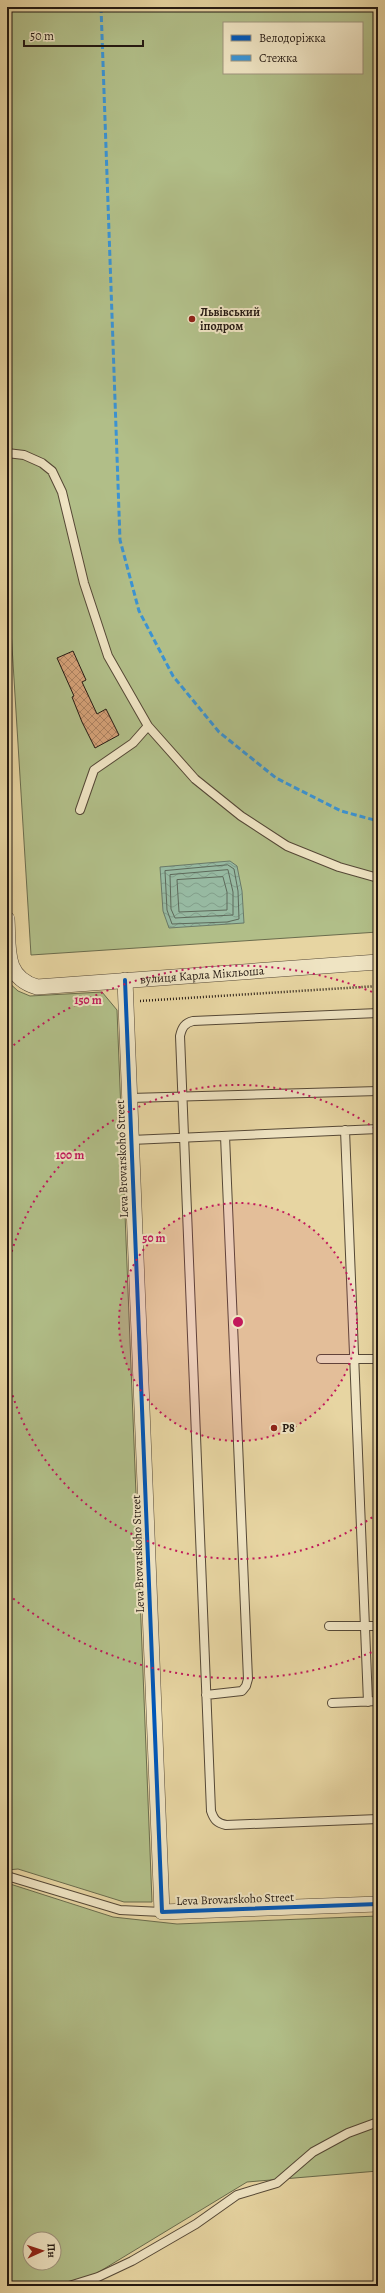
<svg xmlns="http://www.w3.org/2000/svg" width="385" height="2293" viewBox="0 0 385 2293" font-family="Alegreya,serif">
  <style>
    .grass { fill: #b1be88; stroke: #6a6c4d; fill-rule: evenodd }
    .water { fill: url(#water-waves); stroke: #697968 }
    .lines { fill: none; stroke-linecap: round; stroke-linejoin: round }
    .shore { stroke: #5e695a; stroke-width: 1 }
    .building { fill: url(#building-cross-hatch); stroke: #241912 }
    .service-casing { stroke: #554836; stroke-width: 10 }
    .minor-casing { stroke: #554836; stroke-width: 16 }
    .path { stroke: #241912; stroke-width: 2.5; stroke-dasharray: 1 2; stroke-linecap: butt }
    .service { stroke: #efe4c3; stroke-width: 8 }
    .minor { stroke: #efe4c3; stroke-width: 15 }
    .quiet { stroke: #3b93d3; stroke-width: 3; stroke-dasharray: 6 3; stroke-linecap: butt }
    .cycleway-casing { stroke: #efe4c3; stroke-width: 6 }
    .cycleway { stroke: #0057b8; stroke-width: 4 }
    .ring { fill: none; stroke: #c2185b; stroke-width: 2; stroke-dasharray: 2 4 }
    .poi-dot { fill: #8f2418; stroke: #efe4c3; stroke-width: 1.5 }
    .labels { text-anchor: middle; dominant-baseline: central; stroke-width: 4; stroke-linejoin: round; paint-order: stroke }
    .poi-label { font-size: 12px; font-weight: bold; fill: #241912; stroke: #efe4c3; text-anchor: start }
    .street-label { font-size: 12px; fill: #241912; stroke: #efe4c3 }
    .centre { fill: #c2185b; stroke: #efe4c3; stroke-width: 2 }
    .ring-label { font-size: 12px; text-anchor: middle; font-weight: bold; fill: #c2185b; stroke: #efe4c3; stroke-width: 4; stroke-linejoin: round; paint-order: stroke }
  </style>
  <defs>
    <pattern id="water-waves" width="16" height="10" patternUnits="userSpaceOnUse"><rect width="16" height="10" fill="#97b9a1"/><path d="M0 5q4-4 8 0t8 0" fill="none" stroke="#829e8a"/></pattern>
    <pattern id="building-cross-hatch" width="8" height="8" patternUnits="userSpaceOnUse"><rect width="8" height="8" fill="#d5a178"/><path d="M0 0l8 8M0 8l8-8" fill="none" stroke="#ad8261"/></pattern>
  </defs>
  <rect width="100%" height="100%" fill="#e7d5a2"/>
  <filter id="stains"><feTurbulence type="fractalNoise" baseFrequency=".005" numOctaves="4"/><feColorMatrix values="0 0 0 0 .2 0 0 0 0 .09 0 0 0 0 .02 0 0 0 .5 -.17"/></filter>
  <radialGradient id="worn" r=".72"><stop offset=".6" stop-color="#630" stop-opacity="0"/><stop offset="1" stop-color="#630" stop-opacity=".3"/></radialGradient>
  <!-- grass -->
  <path class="grass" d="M7,7H378V932L31,955L7,565ZM224,23H362V73H224Z
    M7,981L18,991L30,996L102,992L117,1010L152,1902H124L18,1869L7,1870Z
    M7,1883L113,1917L177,1924L378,1916V2171L247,2182L84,2281L7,2284ZM30,2239H54V2263H30Z"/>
  <!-- water -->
  <path class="water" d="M230,861L237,866L242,891L244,923L169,928L163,911L160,867Z"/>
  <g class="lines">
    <!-- shore -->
    <path class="shore" d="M228,865L234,869L238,891L239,919L227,922L172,924L167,910L165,871Z
      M228,870L233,892V915L175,918L171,909L170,875Z
      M223,877L227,892V910L179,912L177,880Z"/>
  </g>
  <!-- building -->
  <path class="building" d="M73,651L86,680L82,682L97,714L106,709L119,735L95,748L82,722L72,697L74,696L57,658Z"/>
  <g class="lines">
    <defs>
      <path id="service" d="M7,453L24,455L42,463L52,471L62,492L84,583L108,656L148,726L195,779L241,816L287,846L339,867L378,878
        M80,810L94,770L133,743L148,726
        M378,1013L193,1021C185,1023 182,1027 180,1036L211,1811C214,1820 217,1823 226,1825L378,1819
        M130,1098L378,1091
        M345,1130L368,1702
        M131,1140L378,1129
        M321,1359H378
        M329,1626H378
        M206,1695L242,1691L246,1686L248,1679L225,1136
        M332,1703L378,1701
        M7,1876L120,1910L162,1912
        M69,2286L98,2277L132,2261L196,2224L237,2195L277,2183L313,2152L348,2133L378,2122"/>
      <g id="minor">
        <path id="s1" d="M7,919C9,948 3,977 37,987L378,962"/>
        <path d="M125,980L162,1912L378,1904"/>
      </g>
    </defs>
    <!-- service casing -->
    <use href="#service" class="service-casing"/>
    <!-- minor casing -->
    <use href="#minor" class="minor-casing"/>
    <!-- path -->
    <path class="path" d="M140,1001L378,986"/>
    <!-- service -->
    <use href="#service" class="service"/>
    <!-- minor -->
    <use href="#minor" class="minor"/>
    <!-- quiet -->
    <path class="quiet" d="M101,7L120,540L139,611L173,676L219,732L276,778L341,811L378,821"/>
    <defs>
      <path id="cycleway" d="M125,980L162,1912L378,1904"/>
    </defs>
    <!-- cycleway casing -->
    <use href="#cycleway" class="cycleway-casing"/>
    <!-- cycleway -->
    <use href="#cycleway" class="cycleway"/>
  </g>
  <!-- distance rings -->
  <circle cx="238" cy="1322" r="119" fill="#c2185b" fill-opacity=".12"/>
  <g class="ring">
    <circle cx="238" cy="1322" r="119"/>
    <path d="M377 1514A237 237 0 0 1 7 1375M7 1269A237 237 0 0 1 377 1130"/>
    <path d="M377 1650A356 356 0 0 1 9 1595M9 1049A356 356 0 0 1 377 994"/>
  </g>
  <!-- markers -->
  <g class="poi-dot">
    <circle cx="192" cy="319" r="4"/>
    <circle cx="274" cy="1428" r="4"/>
  </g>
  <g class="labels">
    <!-- poi labels -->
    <g class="poi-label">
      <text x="200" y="312">Львівський<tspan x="200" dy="14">іподром</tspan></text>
      <text x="282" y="1428">P8</text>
    </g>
    <!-- street labels -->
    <g class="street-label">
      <text stroke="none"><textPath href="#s1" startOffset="247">вулиця Карла Мікльоша</textPath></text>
      <text transform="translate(122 1159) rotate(-92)">Leva Brovarskoho Street</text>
      <text transform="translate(138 1554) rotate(-92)">Leva Brovarskoho Street</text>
      <text transform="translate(235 1899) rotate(-2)">Leva Brovarskoho Street</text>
    </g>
  </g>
  <circle cx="238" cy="1322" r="6" class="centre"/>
  <g class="ring-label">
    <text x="88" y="1004">150 m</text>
    <text x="70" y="1159">100 m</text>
    <text x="154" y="1242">50 m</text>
  </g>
  <!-- margin -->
  <rect width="385" height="2293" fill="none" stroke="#e7d5a2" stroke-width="24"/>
  <rect x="8" y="8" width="369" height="2277" fill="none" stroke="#241912" stroke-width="2"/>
  <rect x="12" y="12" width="361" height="2269" fill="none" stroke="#241912"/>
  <!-- legend -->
  <rect x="223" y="22" width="140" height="52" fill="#efe4c3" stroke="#9e937c"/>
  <rect x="231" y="35" width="20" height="6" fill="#0057b8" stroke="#9e937c"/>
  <text x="259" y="42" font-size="12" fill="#241912">Велодоріжка</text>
  <rect x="231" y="55" width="20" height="6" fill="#3b93d3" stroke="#9e937c"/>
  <text x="259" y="62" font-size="12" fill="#241912">Стежка</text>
  <!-- north arrow -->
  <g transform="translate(42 2251) rotate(87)"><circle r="19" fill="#efe4c3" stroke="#9e937c"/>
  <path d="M0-3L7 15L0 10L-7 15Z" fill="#8f2418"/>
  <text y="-6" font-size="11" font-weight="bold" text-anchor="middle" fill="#241912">Пн</text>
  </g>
  <!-- scale -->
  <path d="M24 40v6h119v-6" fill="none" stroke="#241912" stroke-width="2"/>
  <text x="30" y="40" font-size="12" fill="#241912" stroke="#efe4c3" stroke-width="3" paint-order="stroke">50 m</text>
  <rect width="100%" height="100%" filter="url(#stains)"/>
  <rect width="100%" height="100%" fill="url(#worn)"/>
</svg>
